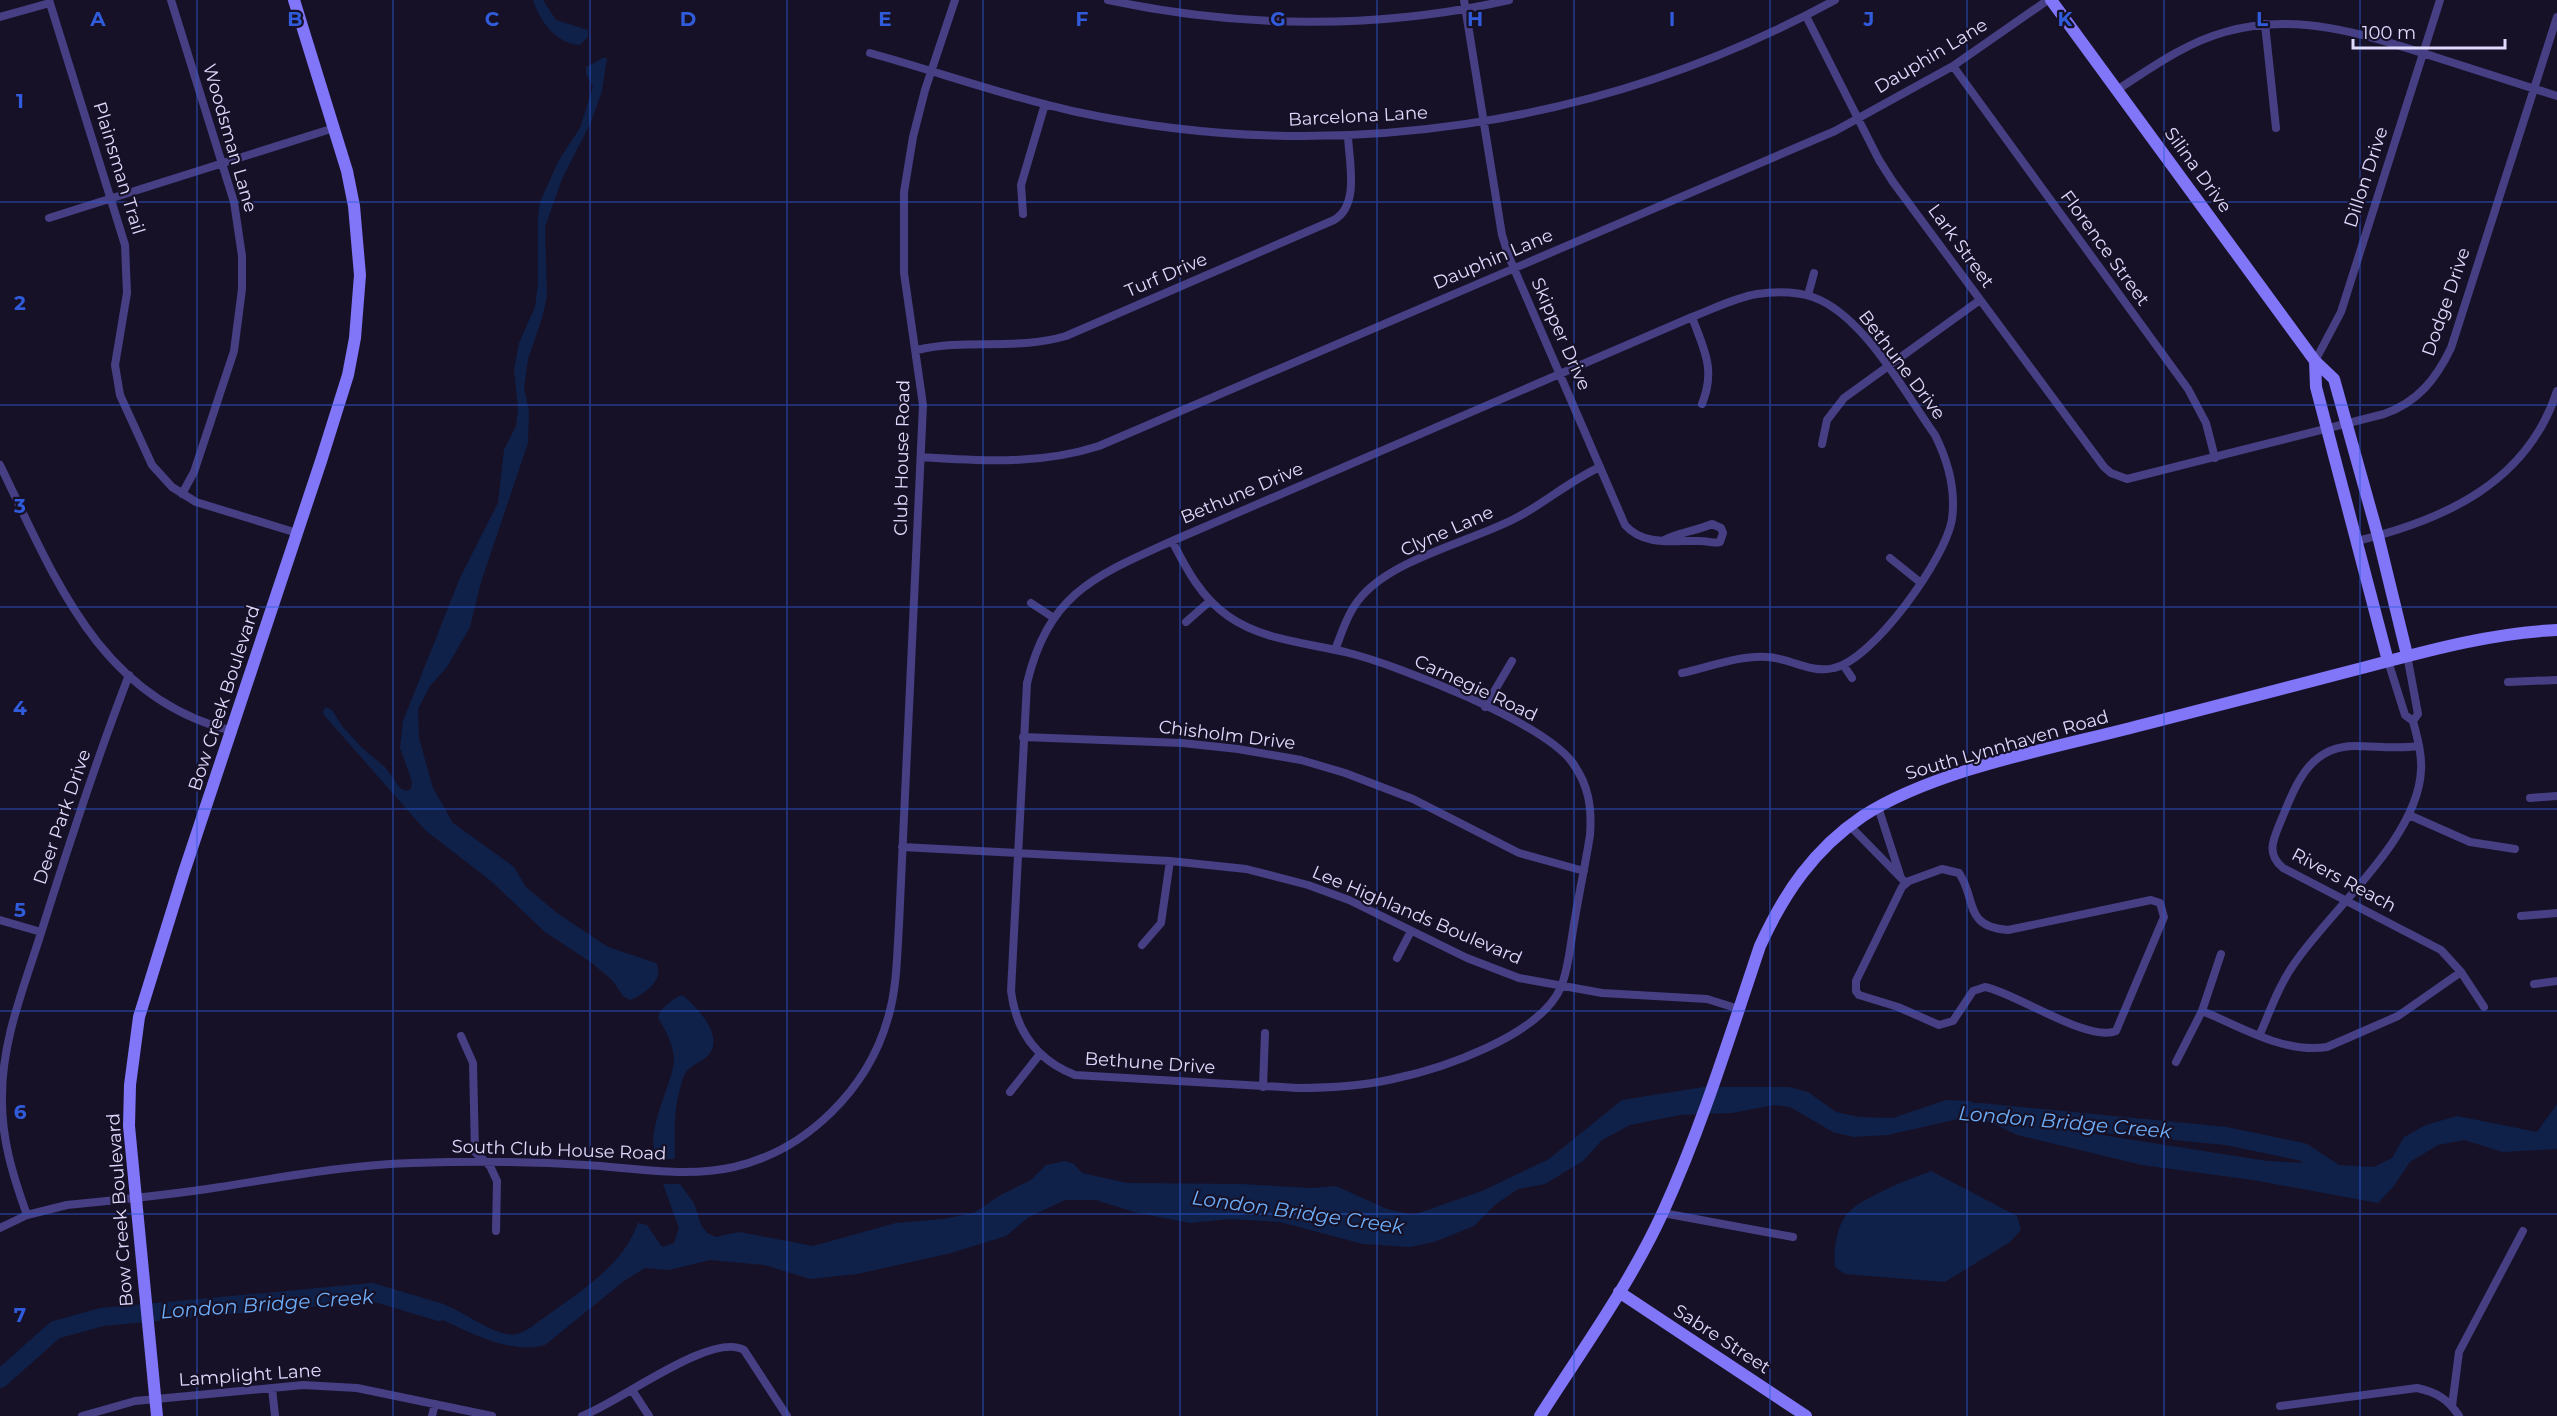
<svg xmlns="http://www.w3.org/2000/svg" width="2557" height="1416" viewBox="0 0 2557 1416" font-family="Montserrat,sans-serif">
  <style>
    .water { fill: #0f2149 }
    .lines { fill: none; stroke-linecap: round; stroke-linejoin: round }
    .river { stroke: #0f2149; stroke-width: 18 }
    .street { stroke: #463f84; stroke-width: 8 }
    .secondary { stroke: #8175f8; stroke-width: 12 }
    .grid { fill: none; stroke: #305cdc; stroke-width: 1.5; stroke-opacity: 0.55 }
    .labels { text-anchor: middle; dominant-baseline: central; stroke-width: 4.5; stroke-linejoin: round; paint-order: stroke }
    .street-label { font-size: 18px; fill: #e0dafd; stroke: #171128 }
    .water-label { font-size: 20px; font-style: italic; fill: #6daef8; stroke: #171128 }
    .grid-label { font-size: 20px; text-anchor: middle; font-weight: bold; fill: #305cdc; stroke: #171128; stroke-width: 4.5; stroke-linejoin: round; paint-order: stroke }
  </style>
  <rect width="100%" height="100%" fill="#171128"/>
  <!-- water -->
  <path class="water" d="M533,0H543L556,20L588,30V37L580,45C557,44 540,22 533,0Z
    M603,58H607L602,91L591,122L562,179L545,227L547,296L542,318L528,359L524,388L529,411L528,443L481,582L470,627L447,667L430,686L418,709L419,738L433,788L453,823L514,867L526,887L557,913L608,947L656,963C665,979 645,994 630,1000L623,996L612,980L592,963L545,932L491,881L425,830L324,715L323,711L326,707L332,710L342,726L362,748L385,767L400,788L406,791L411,789L412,781L400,748L403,721L460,578L498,503L504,450L516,426L518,408L514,370L519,343L535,307L538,283V218L540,202L559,160L580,128L593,87L586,73V67Z
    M682,995C696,1006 723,1034 710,1053C702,1064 689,1063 683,1078C673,1110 675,1125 675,1157L673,1159H659C641,1137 672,1087 674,1061C674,1047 666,1030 658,1018C660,1008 672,999 682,995Z
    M1704,1087H1789L1808,1092L1836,1112L1859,1117L1893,1118L1946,1100L1969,1101L2026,1123L2267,1161L2374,1167L2392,1158L2404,1137L2426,1125L2457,1116L2537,1132L2557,1104V1149L2503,1152L2464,1140L2438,1145L2410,1162L2393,1187L2378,1203L2253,1180L2142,1165L2017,1135L1976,1115L1888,1135L1853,1137L1833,1132L1790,1107L1774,1105L1732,1113L1680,1115L1630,1125L1602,1140L1583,1161L1545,1184L1518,1189L1496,1204L1474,1226L1434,1242L1410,1247L1363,1244L1280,1222L1229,1219L1190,1223L1134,1212L1096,1200H1065L1029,1217L1006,1236L951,1253L857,1274L810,1279L765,1265L710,1260L669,1270L645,1268L624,1281L545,1345C505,1356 457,1325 421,1310L415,1303C446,1290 488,1340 517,1334C521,1333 526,1330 530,1328C569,1298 621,1271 638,1223L647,1225L662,1247L674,1243L679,1228L663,1184H680L694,1203L701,1225L707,1233L716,1237L739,1232L813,1246L896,1223L943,1219L974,1213L999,1196L1031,1180L1046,1165L1065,1161L1074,1164L1082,1173L1127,1183L1241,1184L1312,1188L1336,1186L1387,1209L1413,1215L1482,1191L1549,1159L1622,1100Z
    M1931,1171L2017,1216L2021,1230L2010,1242L1945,1282L1845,1274L1835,1267C1833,1252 1836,1230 1845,1217C1856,1199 1910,1179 1931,1171Z"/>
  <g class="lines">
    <!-- river -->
    <path class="river" d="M1980,1112L2226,1136L2303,1152L2341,1177
      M0,1379L55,1330L102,1317L372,1292L439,1312"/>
    <!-- street -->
    <path class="street" d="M49,0L125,245L127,293L115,365L120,395L152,465L172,487L196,502L297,533
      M171,0L234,202L242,256V289L234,351L194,472L182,494
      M1108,0C1238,28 1378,30 1509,0
      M1464,0L1502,235L1509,257L1625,525C1644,547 1676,540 1701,541C1709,541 1712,544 1720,542L1723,533L1721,528L1712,524C1696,531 1680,532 1664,540
      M1806,16L1879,160L1893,182L2104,467L2111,473L2127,479L2384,414C2418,402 2436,379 2451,348L2557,17
      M0,17L50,3
      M2265,24L2276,128
      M870,53C939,72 1007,97 1077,112C1335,167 1604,126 1835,0
      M1953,66L2188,389L2206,423L2215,458
      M2117,90C2151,68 2185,43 2225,32C2297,11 2367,35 2435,57C2476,70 2516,83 2557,96
      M1023,214L1021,185L1045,104
      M49,218L334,128
      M1808,295L1814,273
      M1692,317C1704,350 1716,369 1702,404
      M917,350C967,338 1015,351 1066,336L1334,220C1360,205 1349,162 1348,136
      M2315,361L2341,312L2440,0
      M1822,444L1827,420L1844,398L1980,300
      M922,457C983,461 1040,465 1099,446L1835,131L1953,66L2048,0
      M0,465C54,576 99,699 233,731
      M1172,541C1187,570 1201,597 1228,616C1263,641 1310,643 1349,653C1400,666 1542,722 1572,762C1589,785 1592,808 1590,835C1585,867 1578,898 1573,930C1570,949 1568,970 1561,987C1540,1036 1441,1069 1393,1079C1362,1086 1330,1088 1298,1088L1075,1075C1037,1060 1016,1031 1011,991L1027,683C1049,593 1095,576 1172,541L1692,317C1713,309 1734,298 1757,294C1776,291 1802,291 1820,300C1867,322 1905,393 1935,435C1948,461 1956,489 1952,519C1946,558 1873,660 1834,668C1811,674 1790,658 1767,657C1740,655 1709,667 1682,673
      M2357,541C2444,520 2527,483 2557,391
      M1890,558L1921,583
      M1031,603L1054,618
      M1186,622L1210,601
      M1335,650C1342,632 1348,612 1361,597C1393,559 1469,542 1514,519C1544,504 1569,481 1600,467
      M2407,655L2418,714L2413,721
      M1844,666L1852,678
      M2508,682L2557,680
      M1485,707L1512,661
      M1023,737L1182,743L1238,749L1301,760L1345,773L1413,799L1519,853L1584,871
      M2419,746C2396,749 2377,746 2355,746C2308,746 2295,787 2280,823C2273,840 2266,854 2283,868L2441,950L2461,972L2484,1007
      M2530,798L2557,796
      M1878,807L1900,875
      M2409,815L2470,842L2515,849
      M1850,826L1906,883
      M902,847L1170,861L1246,869L1308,885L1349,900L1467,958L1519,978L1602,993L1707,999L1739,1009
      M1942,869L1959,873C1977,899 1963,927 2008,930L2151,900L2160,903L2164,917L2116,1031C2088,1043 2014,992 1985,987L1973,991L1953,1021L1939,1025L1898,1007L1859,995L1856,991V981L1902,887L1909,881Z
      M2521,916L2557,913
      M0,920L41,932
      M1142,945L1161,923L1170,861
      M1397,958L1411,931
      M2534,984L2557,981
      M2202,1011C2240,1026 2284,1054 2327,1047L2398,1016L2461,972
      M2260,1034C2270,1011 2279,985 2294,964C2331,909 2418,839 2421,770C2422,753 2417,737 2413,721L2405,715L2388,661
      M461,1036L473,1063L475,1152L490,1166L497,1181L496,1231
      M2176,1062L2202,1011L2221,954
      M1263,1087L1265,1033
      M1010,1092L1040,1054
      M1663,1213L1793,1237
      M27,1215C13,1176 1,1138 2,1096C2,1040 24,987 41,933C68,847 96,760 129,675
      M0,1228L27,1215L67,1205C118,1200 170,1195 220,1187C284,1177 348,1165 412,1163C470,1161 528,1161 586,1165C634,1168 686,1178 734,1167C807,1150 868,1089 888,1018C897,988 897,955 899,925L923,405L904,273V192L913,137L925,90L955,0
      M272,1388L275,1416
      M632,1390L649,1416
      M2280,1406L2417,1388C2436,1392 2448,1399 2459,1416
      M2452,1406L2459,1352L2523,1231
      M82,1416L135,1401L303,1385L357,1388L492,1416
      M432,1416L435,1404
      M582,1416C617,1404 711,1331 744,1350L787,1416"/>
    <!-- secondary -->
    <path class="secondary" d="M2051,0L2315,361L2334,379L2378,536L2407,655
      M2315,361L2316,387L2388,661
      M1619,1292L1806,1416
      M157,1416L129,1126L130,1085L139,1017L184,872L321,461L348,375L355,338L360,275L354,206L347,171L294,0
      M1540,1416C1582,1350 1630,1284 1663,1212C1702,1127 1730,1035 1760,946C1784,893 1814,849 1863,816C1937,768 2060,747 2146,724C2218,705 2290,686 2362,668C2426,651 2490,633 2557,630"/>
  </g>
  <!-- grid -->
  <path class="grid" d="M197,0V1416M393,0V1416M590,0V1416M787,0V1416M983,0V1416M1180,0V1416M1377,0V1416M1574,0V1416M1770,0V1416M1967,0V1416M2164,0V1416M2360,0V1416M0,202H2557M0,405H2557M0,607H2557M0,809H2557M0,1011H2557M0,1214H2557"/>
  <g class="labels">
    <!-- street labels -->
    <g class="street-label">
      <text transform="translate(1931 56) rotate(-31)">Dauphin Lane</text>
      <text transform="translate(1358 116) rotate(-3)">Barcelona Lane</text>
      <text transform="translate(230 138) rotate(74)">Woodsman Lane</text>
      <text transform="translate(119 168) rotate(73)">Plainsman Trail</text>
      <text transform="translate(2198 170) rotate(54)">Silina Drive</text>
      <text transform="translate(2366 177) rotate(-72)">Dillon Drive</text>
      <text transform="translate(1961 246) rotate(54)">Lark Street</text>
      <text transform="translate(2105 248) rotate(54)">Florence Street</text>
      <text transform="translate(1493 259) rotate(-23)">Dauphin Lane</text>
      <text transform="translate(1166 275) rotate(-23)">Turf Drive</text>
      <text transform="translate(2446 302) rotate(-71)">Dodge Drive</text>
      <text transform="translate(1561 334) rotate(66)">Skipper Drive</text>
      <text transform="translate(1902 365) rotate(53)">Bethune Drive</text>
      <text transform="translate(902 458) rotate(-89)">Club House Road</text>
      <text transform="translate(1242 493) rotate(-23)">Bethune Drive</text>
      <text transform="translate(1447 531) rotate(-24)">Clyne Lane</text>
      <text transform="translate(1476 688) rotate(25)">Carnegie Road</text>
      <text transform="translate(224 698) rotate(-72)">Bow Creek Boulevard</text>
      <text transform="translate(1227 735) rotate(7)">Chisholm Drive</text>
      <text transform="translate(2007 745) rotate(-16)">South Lynnhaven Road</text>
      <text transform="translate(62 817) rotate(-71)">Deer Park Drive</text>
      <text transform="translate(2344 880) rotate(28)">Rivers Reach</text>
      <text transform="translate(1417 915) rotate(23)">Lee Highlands Boulevard</text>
      <text transform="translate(1150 1063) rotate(4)">Bethune Drive</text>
      <text transform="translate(559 1150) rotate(2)">South Club House Road</text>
      <text transform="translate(120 1210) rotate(-94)">Bow Creek Boulevard</text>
      <text transform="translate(1722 1339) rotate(33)">Sabre Street</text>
      <text transform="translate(250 1375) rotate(-4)">Lamplight Lane</text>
    </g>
    <!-- water labels -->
    <g class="water-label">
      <text transform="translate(2065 1122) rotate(5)">London Bridge Creek</text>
      <text transform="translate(1298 1212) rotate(8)">London Bridge Creek</text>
      <text transform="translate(267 1304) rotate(-4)">London Bridge Creek</text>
    </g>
  </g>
  <g class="grid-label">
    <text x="98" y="26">A</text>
    <text x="295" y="26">B</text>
    <text x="492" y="26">C</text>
    <text x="688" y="26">D</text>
    <text x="885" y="26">E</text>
    <text x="1082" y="26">F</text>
    <text x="1278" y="26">G</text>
    <text x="1475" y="26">H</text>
    <text x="1672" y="26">I</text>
    <text x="1869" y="26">J</text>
    <text x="2065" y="26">K</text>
    <text x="2262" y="26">L</text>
    <text x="20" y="108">1</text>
    <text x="20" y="310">2</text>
    <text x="20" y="513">3</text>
    <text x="20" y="715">4</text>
    <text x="20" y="917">5</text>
    <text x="20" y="1119">6</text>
    <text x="20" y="1322">7</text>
  </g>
  <!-- scale -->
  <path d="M2353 39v9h152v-9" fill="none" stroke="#e0dafd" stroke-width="3"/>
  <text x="2362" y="39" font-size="18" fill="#e0dafd" stroke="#171128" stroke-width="4.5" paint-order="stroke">100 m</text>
</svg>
